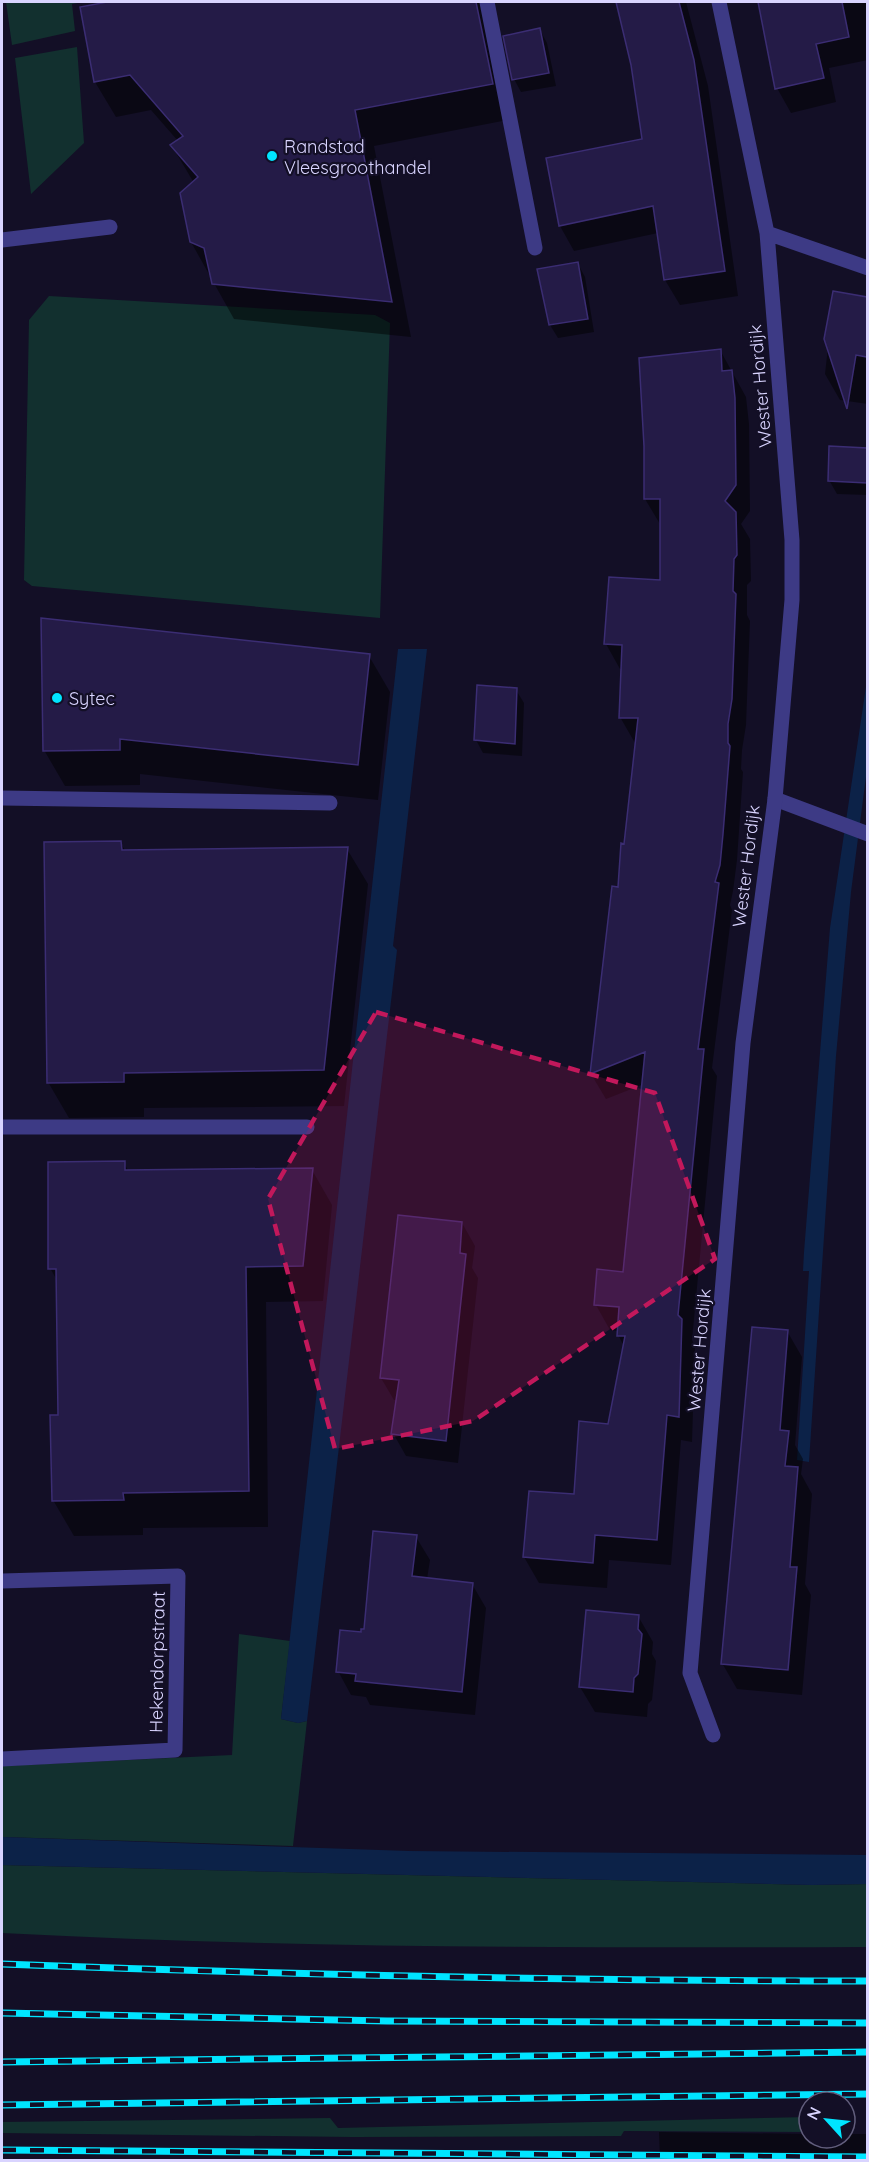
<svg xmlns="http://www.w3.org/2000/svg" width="869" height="2162" viewBox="0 0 869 2162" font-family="Quicksand,sans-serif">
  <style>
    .green { fill: #12302f }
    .water { fill: #0c2248 }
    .shadow { fill: #0007 }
    .building { fill: #241b47; stroke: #3b2d73; stroke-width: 1.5 }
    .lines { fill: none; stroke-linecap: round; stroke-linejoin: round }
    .lane { stroke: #3d3a85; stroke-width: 15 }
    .street { stroke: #3d3a85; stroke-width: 15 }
    .rail-casing { stroke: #00e5ff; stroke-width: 7 }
    .rail { stroke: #130f26; stroke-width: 4.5; stroke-dasharray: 14; stroke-linecap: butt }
    .marked { fill: #c2185b; fill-opacity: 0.2; stroke: #c2185b; stroke-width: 4.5; stroke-dasharray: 12 8; stroke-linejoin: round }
    .poi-dot { fill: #00e5ff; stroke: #130f26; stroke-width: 2 }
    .labels { text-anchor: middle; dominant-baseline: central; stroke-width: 4.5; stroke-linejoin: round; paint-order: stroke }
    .poi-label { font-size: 18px; fill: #d9d4ff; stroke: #130f26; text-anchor: start }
    .street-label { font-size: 18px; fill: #d9d4ff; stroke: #130f26 }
  </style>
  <rect width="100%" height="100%" fill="#130f26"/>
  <!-- green -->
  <path class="green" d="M6,2H83L72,4L75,31L12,45Z
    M77,47L84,143L31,194L15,58Z
    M49,296L375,315L390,323L380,618L32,586L24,580L29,320Z
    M239,1634L290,1641L281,1719L298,1723L307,1721L293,1846L2,1837V1766L232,1755Z
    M2,1865L812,1885L867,1884V1947C579,1948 290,1948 2,1933Z
    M809,2117V2132L624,2131L621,2136L353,2137L2,2133V2122L330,2118L338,2128Z"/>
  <!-- water -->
  <path class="water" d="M398,649H427L393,946L397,950L307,1721L298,1723L281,1719Z
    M867,680V769L851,892L836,1056L809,1462L797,1460L809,1271H803L804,1252L830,928Z
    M2,1837L409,1851L867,1855V1884L812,1885L2,1865Z"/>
  <!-- shadow -->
  <path class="shadow" d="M115,2H488L512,119L374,146L411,337L234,319L191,242L194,183L172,146L178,141L151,110L116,117L95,82L82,8Z
    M617,2H686L708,86L738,296L680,305L665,280L658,233L574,251L560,226L644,140L633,64Z
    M760,2H868V60L829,68L836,102L791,113L777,88Z
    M540,30L547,43L556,86L521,92L514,79Z
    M578,264L585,277L594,332L558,338L550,325Z
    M834,292L868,298V404L840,400L825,374Z
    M720,350L746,397L749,424L750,511L741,524L750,539L751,581L747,585V615L750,621L746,725L742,750L741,769L743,772L737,860L733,891L730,905L732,910L712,1068L717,1076L692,1340L695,1346L692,1442L681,1440L671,1565L609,1560L607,1588L539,1583L524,1557L576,1496L609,1425L624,1346L618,1335L619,1331L610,1330L596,1305L624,1273L644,1084L606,1099L591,1074L613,888H619L637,743H635L620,717L623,669H620L606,644L662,582L660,524L645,499Z
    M831,447L868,449V495L837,494L829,480Z
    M369,656L390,692L378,800L140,774V785L65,786L44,750Z
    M516,690L524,703L522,756L483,753L476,740Z
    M120,842L126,852L347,849L368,884L344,1106L144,1108V1117L69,1118L48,1082Z
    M124,1163L129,1172L312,1170L332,1205L323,1301L266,1302L268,1527L143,1528V1535L74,1536L53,1500L59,1417L58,1282L50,1268Z
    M462,1223L475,1246L472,1268L478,1278L458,1463L406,1456L393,1433L397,1400H394L381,1378Z
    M787,1331L802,1357L795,1445L803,1459L801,1474L812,1494L805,1584L811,1595L802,1695L737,1689L722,1663Z
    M416,1537L430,1560L427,1579L472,1584L486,1608L475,1715L370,1705L366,1697L351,1695L338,1671L365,1631Z
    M638,1616L653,1642L652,1654L656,1661L652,1700L648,1704L647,1717L595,1712L580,1687Z
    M659,2132L809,2134V2138H845V2134H868V2160H660Z"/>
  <!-- building -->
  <path class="building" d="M107,2H476L493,84L355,110L392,302L212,284L204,248L190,242L180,193L198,177L170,145L183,136L130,75L94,82L80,7Z
    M616,2H679L694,60L725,271L664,280L653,206L559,226L546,158L642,139L631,65Z
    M758,2H842L849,37L816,44L824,78L775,89Z
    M540,28L549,73L512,80L503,36Z
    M578,262L588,319L549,325L537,269Z
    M833,291L867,297V357L856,355L847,409L824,339Z
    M721,349L722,371L732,370L735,398L736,485L725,501L736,512L737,555L734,559L733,591L736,594L732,699L728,724V743L730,746L723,834L720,865L715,882L719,883L698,1049H704L678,1315L682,1319L679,1417L667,1415L657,1540L595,1535L593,1563L523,1557L529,1491L574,1494L579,1421L608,1424L625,1336H617L619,1307L594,1305L597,1269L623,1272L645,1052L590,1074L612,886L618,887L621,843L624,844L638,718H619L622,645L604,644L609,577L660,580V499H644V446L639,358Z
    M829,446L867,448V483L828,481Z
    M41,618L370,654L358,765L120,739V750L43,751Z
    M477,685L517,688L515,744L474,740Z
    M121,841L122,850L348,847L324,1070L124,1073V1082L47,1083L44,842Z
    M125,1161V1170L313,1168L303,1266L246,1267L249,1491L123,1493L124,1500L52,1501L50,1415H58L56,1269H48V1162Z
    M398,1215L462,1222L460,1253L466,1254L446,1441L391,1434L399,1380L380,1378Z
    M752,1327L788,1330L780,1430L789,1431L785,1466L798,1467L790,1567H797L788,1670L721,1664Z
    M373,1531L417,1535L412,1576L473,1583L462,1692L355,1681L356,1674L336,1672L340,1630L361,1632V1629H364Z
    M586,1610L639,1615L638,1629L642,1634L638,1674L634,1678L633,1692L579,1687Z"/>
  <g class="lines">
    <!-- lane -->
    <path class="lane" d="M487,2L535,248
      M2,240L110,227
      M2,798L330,803
      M775,799L868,834
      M2,1127H307
      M2,1581L178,1576L175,1750L2,1759"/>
    <!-- street -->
    <path class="street" d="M767,233L868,268
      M713,1735L690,1673L743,1043L775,799L792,600V540L767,233L719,2"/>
    <defs>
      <path id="rail" d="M2,1964C290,1975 579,1981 868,1981
        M2,2013L387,2021L868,2023
        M2,2062L868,2052
        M2,2105L868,2094
        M2,2150L868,2157"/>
    </defs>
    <!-- rail casing -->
    <use href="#rail" class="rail-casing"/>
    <!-- rail -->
    <use href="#rail" class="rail"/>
  </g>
  <!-- marked area -->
  <path class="marked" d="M376,1012L655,1093L715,1259L473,1421L335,1449L268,1199Z"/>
  <!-- markers -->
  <g class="poi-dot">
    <circle cx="272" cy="156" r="6"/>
    <circle cx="57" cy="698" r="6"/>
  </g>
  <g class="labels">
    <!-- poi labels -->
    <g class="poi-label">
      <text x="284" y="146">Randstad<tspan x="284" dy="21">Vleesgroothandel</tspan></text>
      <text x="69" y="698">Sytec</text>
    </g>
    <!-- street labels -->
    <g class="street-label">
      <text transform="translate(760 386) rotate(-95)">Wester Hordijk</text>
      <text transform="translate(746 866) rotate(-83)">Wester Hordijk</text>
      <text transform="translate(699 1350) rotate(-85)">Wester Hordijk</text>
      <text transform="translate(157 1662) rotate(-89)">Hekendorpstraat</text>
    </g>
  </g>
  <!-- border -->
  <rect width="869" height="2162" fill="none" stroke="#d9d4ff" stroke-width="6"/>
  <!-- north arrow -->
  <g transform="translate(827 2120) rotate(297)"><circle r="28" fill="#130f26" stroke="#625e7d" stroke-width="1.5"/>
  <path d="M0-4.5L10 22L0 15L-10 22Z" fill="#00e5ff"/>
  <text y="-9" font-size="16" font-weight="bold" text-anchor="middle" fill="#d9d4ff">N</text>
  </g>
</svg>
